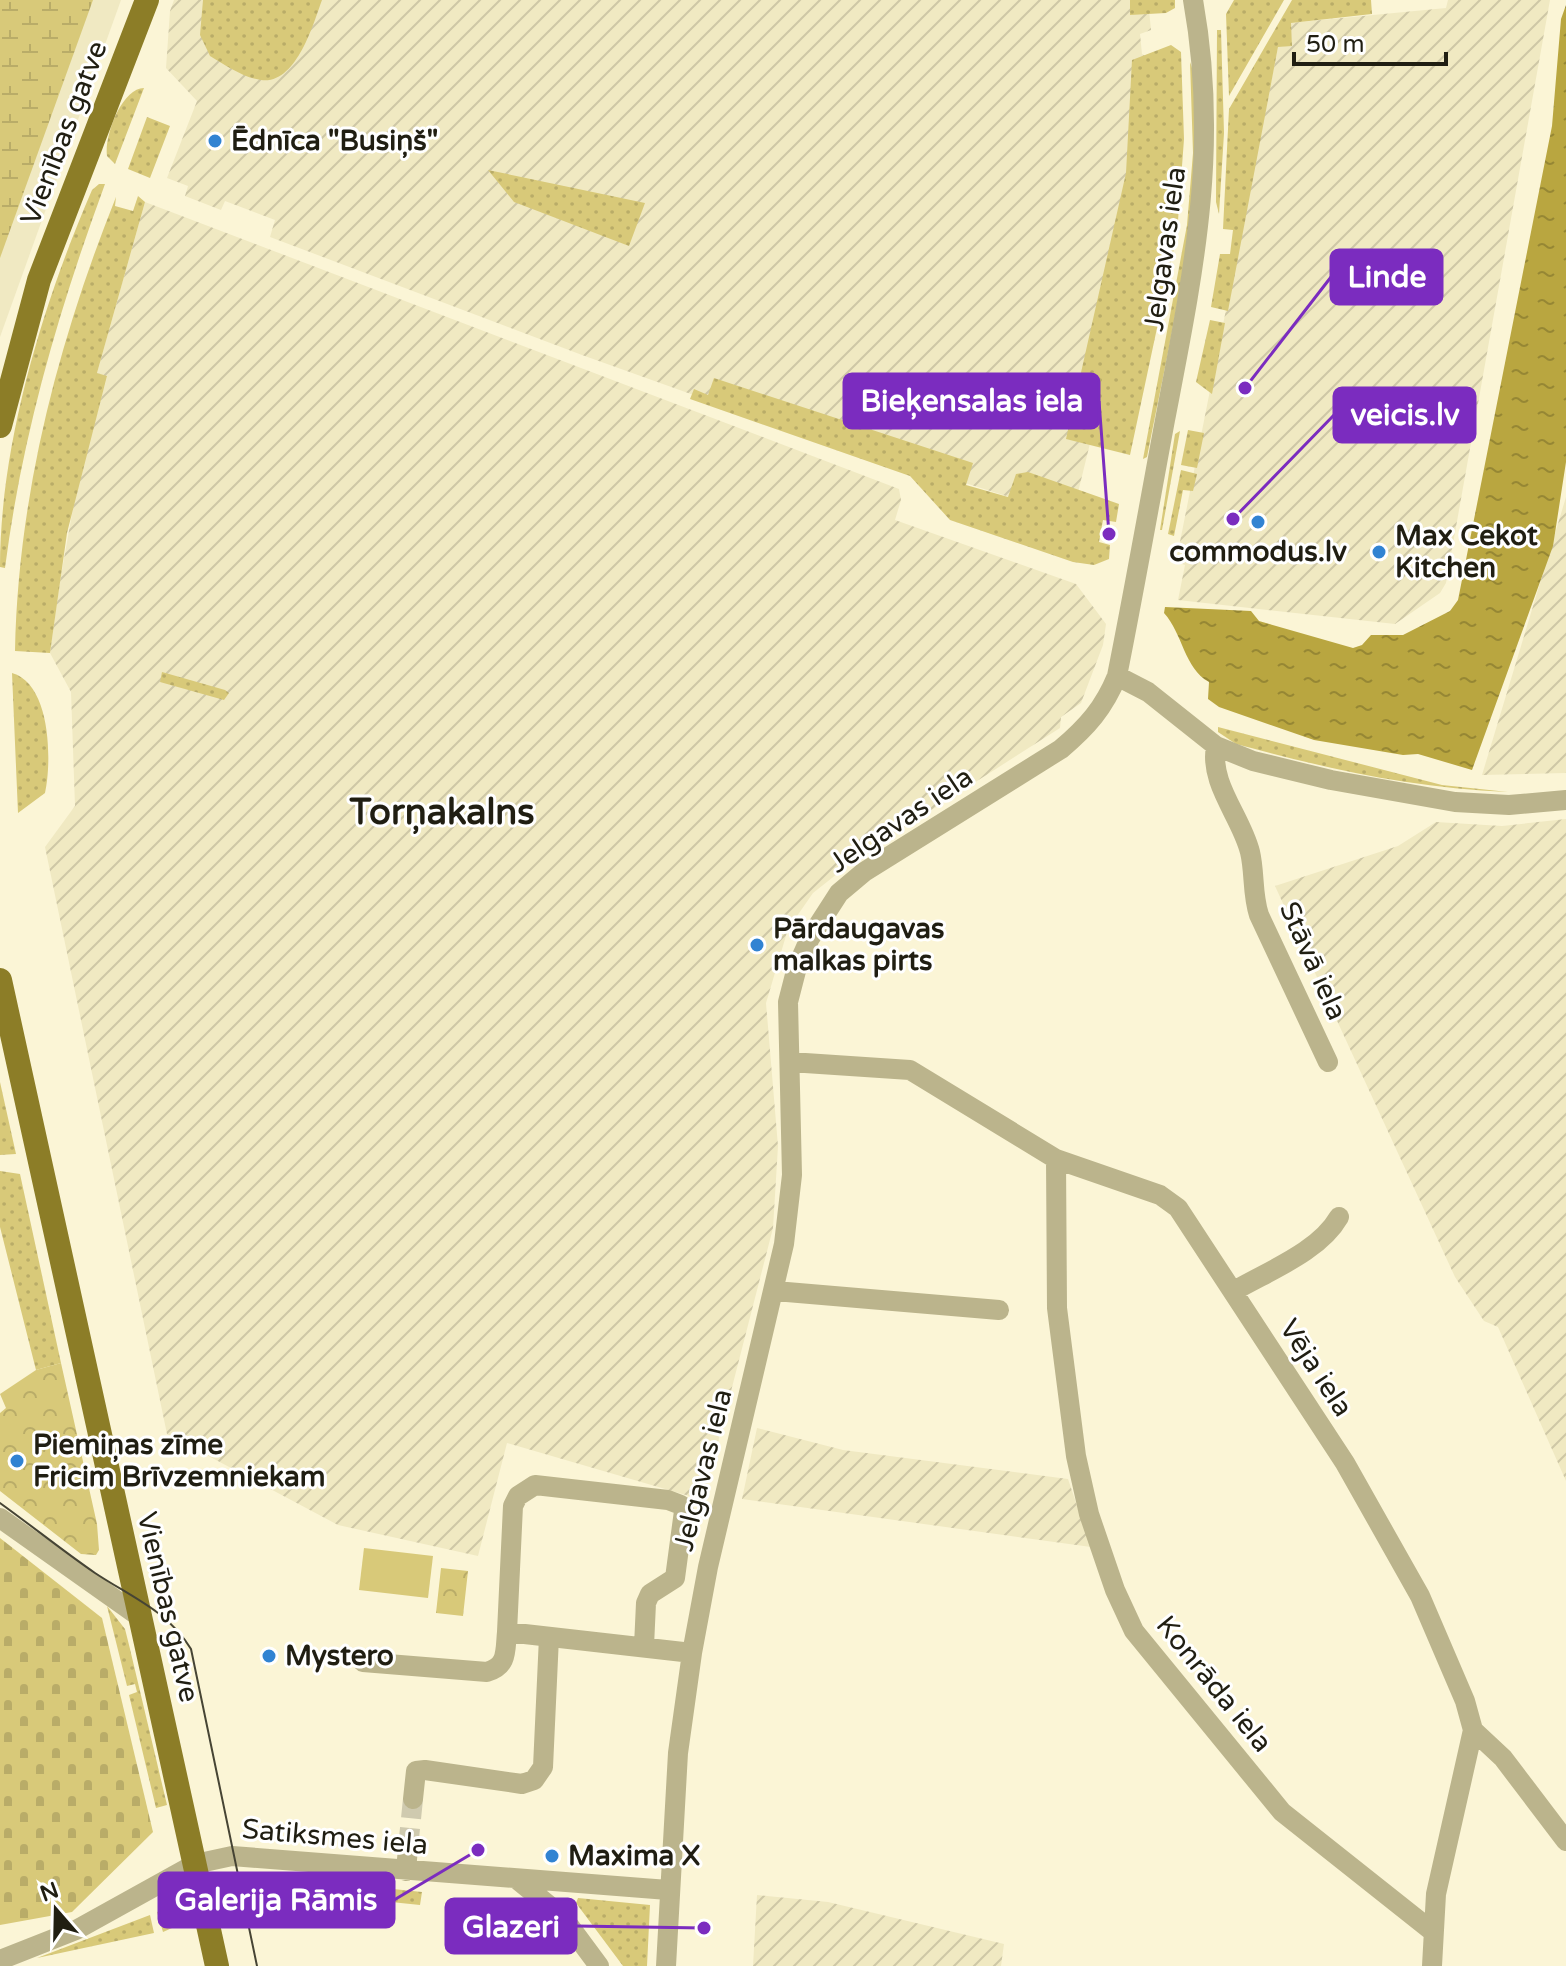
<svg xmlns="http://www.w3.org/2000/svg" width="1566" height="1966" viewBox="0 0 1566 1966" font-family="'Varela Round',sans-serif">
  <style>
    .built { fill: #f0e9c2 }
    .industrial { fill: url(#industrial-furrows) }
    .grass { fill: url(#grass-dots) }
    .wetland { fill: url(#wetland-marsh) }
    .cemetery { fill: url(#cemetery-stones) }
    .park { fill: url(#park-crowns) }
    .pitch { fill: #d8c979 }
    .water { fill: url(#water-ripples) }
    .lines { fill: none; stroke-linecap: round; stroke-linejoin: round }
    .minor-tunnel { stroke: #cfcaaf; stroke-width: 20; stroke-dasharray: 20 10; stroke-linecap: butt }
    .minor { stroke: #bbb48c; stroke-width: 20 }
    .major { stroke: #8c7d27; stroke-width: 24 }
    .tram { stroke: #464434; stroke-width: 2 }
    .poi-dot { fill: #3183d2; stroke: #fff; stroke-width: 3 }
    .labels { text-anchor: middle; dominant-baseline: central; stroke-width: 6; stroke-linejoin: round; paint-order: stroke }
    .street-label { font-size: 28px; fill: #201e12; stroke: #fff }
    .poi-label { font-size: 28px; font-weight: bold; fill: #201e12; stroke: #fff; text-anchor: start }
    .district-label { font-size: 36px; font-weight: bold; fill: #201e12; stroke: #fff }
    .leader { fill: none; stroke: #7b2cbf; stroke-width: 3 }
    .callout-dot { fill: #7b2cbf; stroke: #fff; stroke-width: 3 }
    .callout { fill: #7b2cbf; stroke: #7b2cbf; stroke-width: 3 }
    .callout-label { font-size: 30px; text-anchor: middle; font-weight: bold; fill: #fff }
  </style>
  <defs>
    <pattern id="industrial-furrows" width="10" height="10" patternUnits="userSpaceOnUse" patternTransform="scale(2)"><rect width="10" height="10" fill="#f0e9c2"/><path d="M-1 1l2-2M0 10L10 0M9 11l2-2" fill="none" stroke="#cec7a6"/></pattern>
    <pattern id="grass-dots" width="8" height="8" patternUnits="userSpaceOnUse" patternTransform="scale(2)"><rect width="8" height="8" fill="#d8c979"/><path d="M2 2h.1M6 6h.1" fill="none" stroke="#b9ac68" stroke-width="1.8" stroke-linecap="round"/></pattern>
    <pattern id="wetland-marsh" width="20" height="14" patternUnits="userSpaceOnUse" patternTransform="scale(2)"><rect width="20" height="14" fill="#d8c979"/><path d="M1 5h8M5 5V1M11 12h8M15 12V8" fill="none" stroke="#b9ac68"/></pattern>
    <pattern id="cemetery-stones" width="16" height="16" patternUnits="userSpaceOnUse" patternTransform="scale(2)"><rect width="16" height="16" fill="#d8c979"/><path d="M2 7V4a2 2 0 0 1 4 0v3zM10 15v-3a2 2 0 0 1 4 0v3z" fill="#b9ac68"/></pattern>
    <pattern id="park-crowns" width="20" height="18" patternUnits="userSpaceOnUse" patternTransform="scale(2)"><rect width="20" height="18" fill="#d8c979"/><path d="M2 6a3 3 0 1 1 6 0M12 15a3 3 0 1 1 6 0" fill="none" stroke="#b9ac68"/></pattern>
    <pattern id="water-ripples" width="26" height="14" patternUnits="userSpaceOnUse" patternTransform="scale(2)"><rect width="26" height="14" fill="#b9a640"/><path d="M2 4q2-2 4 0t4 0M15 11q2-2 4 0t4 0" fill="none" stroke="#968734"/></pattern>
  </defs>
  <rect width="100%" height="100%" fill="#fbf5d6"/>
  <!-- built -->
  <path class="built" d="M0,0H121L0,337Z"/>
  <!-- industrial -->
  <path class="industrial" d="M174,0H1148L1151,30L1140,34L1142,54L1149,58L1107,374L1072,517L741,412L582,355L270,237L275,220L225,201L221,210L185,196L188,186L167,178L197,101L166,68L170,11Z
    M1448,0H1550L1446,583L1440,593L1395,624L1178,600L1185,565L1176,562L1278,47L1292,45L1290,23L1446,8Z
    M145,202L899,489L901,500L895,520L1076,584L1106,624L1103,645L1081,703L1061,717L1060,728L861,855L813,893L788,929L766,1003L778,1146L773,1228L703,1500L507,1443L478,1556L338,1525L167,1434L45,847L75,806L71,692L50,653L60,581L77,486L107,377L97,373Z
    M1566,497V773L1482,775Z
    M1566,819V1481L1498,1327L1484,1321L1455,1277L1275,886L1398,846L1436,822L1502,826Z
    M757,1428L843,1450L1068,1479L1091,1547L742,1499Z
    M757,1895L828,1902L1004,1944L1001,1966H753Z"/>
  <!-- grass -->
  <path class="grass" d="M203,0H322C313,25 296,85 261,80C244,78 225,65 210,56L200,35Z
    M1130,0H1175V8L1166,13L1130,15Z
    M1234,0H1284L1229,96L1226,14Z
    M1292,0H1371L1372,14L1291,23L1292,46L1278,47L1228,311L1211,307L1220,254H1230L1233,230L1223,229L1229,109Z
    M1217,30H1221L1224,133L1219,214L1216,202Z
    M1171,45L1181,52L1184,139L1177,234L1130,455L1066,439L1126,173L1132,60Z
    M1190,62C1198,82 1195,108 1195,129C1195,240 1168,349 1147,457L1143,459L1187,225L1193,153Z
    M144,88L115,164L107,156C104,136 122,88 144,88Z
    M147,117L170,126L150,178L128,169Z
    M488,170L645,203L629,246L514,202Z
    M99,184H105C59,309 22,435 5,568L0,567C0,444 43,303 92,190Z
    M138,196L145,202L97,373L107,376L67,533L50,653L15,651C18,495 58,342 116,197L115,206L133,211Z
    M1210,320L1225,323L1212,394L1196,382Z
    M714,378L973,463L966,485L1008,497L1016,474L1028,472L1119,504L1116,522L1103,520L1099,542L1110,545L1109,559L1094,565L1073,562L950,520L910,476L690,399L694,389L708,395Z
    M1188,430L1204,433L1197,468L1181,465Z
    M1180,431L1162,530H1160L1175,434Z
    M1181,470L1197,474L1193,491L1183,490L1174,536L1168,534Z
    M162,672L225,690L229,693L224,700L160,682Z
    M12,673C51,684 52,761 45,793L18,813Z
    M1218,727L1442,785L1508,792C1411,788 1329,769 1236,744L1218,732Z
    M0,1082L16,1154L0,1155Z
    M0,1171L20,1174L61,1363L36,1370L0,1227Z
    M107,1606L125,1629L130,1649L167,1805L156,1808L129,1695L137,1692L135,1684L127,1686Z
    M393,1889L422,1892L420,1905L391,1902Z
    M578,1898L650,1905L647,1966H623L576,1903Z
    M171,1907L183,1911L188,1921L163,1932L157,1912Z
    M150,1915L154,1933L37,1958Z"/>
  <!-- wetland -->
  <path class="wetland" d="M0,0H93L0,258Z"/>
  <!-- cemetery -->
  <path class="cemetery" d="M0,1538L102,1618L153,1832L72,1912L0,1925Z"/>
  <!-- park -->
  <path class="park" d="M61,1363L97,1524L99,1550L96,1555L81,1554L0,1491V1413L6,1408L0,1394L36,1370Z
    M441,1568L468,1571L463,1616L436,1613Z"/>
  <!-- pitch -->
  <path class="pitch" d="M364,1548L433,1556L428,1598L359,1590Z"/>
  <!-- water -->
  <path class="water" d="M1566,5V462L1553,546L1472,770L1418,754L1403,755L1314,740L1219,707L1208,699L1209,682C1184,668 1183,634 1164,613L1165,607L1251,611L1259,621L1353,648L1362,645L1371,635H1403L1450,611L1458,600L1552,126L1561,19Z"/>
  <g class="lines">
    <!-- minor-tunnel -->
    <path class="minor-tunnel" d="M408,1848L413,1799"/>
    <!-- minor -->
    <path class="minor" d="M1117,676L1148,692L1216,746L1253,761L1331,780L1455,802L1509,805L1566,800
      M1216,746C1209,784 1241,816 1250,852C1255,873 1252,894 1259,915L1328,1062
      M790,1062L910,1070L1056,1159L1160,1195L1178,1208L1345,1463L1420,1596L1465,1701L1473,1730L1436,1894L1432,1966
      M1056,1159L1057,1308L1076,1456L1089,1514L1115,1590L1134,1631L1282,1812L1432,1931
      M775,1291L999,1310
      M1234,1291C1268,1271 1319,1252 1339,1217
      M0,1518L140,1617
      M507,1632L513,1506L518,1496L535,1485L668,1500L681,1505L684,1511L675,1578L650,1594L646,1603L644,1646
      M363,1662L487,1672C508,1666 505,1651 507,1632L692,1653
      M1473,1730L1503,1758L1566,1841
      M413,1799L416,1771L425,1770L522,1784L534,1780L543,1767L549,1637
      M406,1871L408,1848
      M519,1881L562,1916L599,1966
      M0,1960L76,1930L195,1864L232,1856L668,1890
      M666,1966L678,1753L692,1653L708,1567L784,1244L792,1175L788,1002L797,967L810,938L839,893L864,872L1061,749C1087,727 1104,708 1117,676C1134,591 1149,506 1165,420C1193,274 1220,149 1193,0"/>
    <!-- major -->
    <path class="major" d="M0,426L39,280L147,0
      M0,980L217,1966"/>
    <!-- tram -->
    <path class="tram" d="M0,1503C32,1526 63,1551 95,1573C131,1597 168,1611 191,1649L257,1966"/>
  </g>
  <!-- markers -->
  <g class="poi-dot">
    <circle cx="215" cy="141" r="8"/>
    <circle cx="1258" cy="522" r="8"/>
    <circle cx="1379" cy="552" r="8"/>
    <circle cx="757" cy="945" r="8"/>
    <circle cx="17" cy="1461" r="8"/>
    <circle cx="269" cy="1656" r="8"/>
    <circle cx="552" cy="1856" r="8"/>
  </g>
  <g class="labels">
    <!-- street labels -->
    <g class="street-label">
      <text transform="translate(64 133) rotate(-69)">Vienības gatve</text>
      <text transform="translate(1165 249) rotate(-82)">Jelgavas iela</text>
      <text transform="translate(901 820) rotate(-34)">Jelgavas iela</text>
      <text transform="translate(1313 961) rotate(66)">Stāvā iela</text>
      <text transform="translate(1316 1368) rotate(57)">Vēja iela</text>
      <text transform="translate(703 1470) rotate(-76)">Jelgavas iela</text>
      <text transform="translate(168 1607) rotate(77)">Vienības gatve</text>
      <text transform="translate(1214 1684) rotate(51)">Konrāda iela</text>
      <text transform="translate(335 1837) rotate(5)">Satiksmes iela</text>
    </g>
    <!-- poi labels -->
    <g class="poi-label">
      <text x="231" y="141">Ēdnīca "Busiņš"</text>
      <text x="1395" y="536">Max Cekot<tspan x="1395" dy="32">Kitchen</tspan></text>
      <text x="1258" y="552" text-anchor="middle">commodus.lv</text>
      <text x="773" y="929">Pārdaugavas<tspan x="773" dy="32">malkas pirts</tspan></text>
      <text x="33" y="1445">Piemiņas zīme<tspan x="33" dy="32">Fricim Brīvzemniekam</tspan></text>
      <text x="285" y="1656">Mystero</text>
      <text x="568" y="1856">Maxima X</text>
    </g>
    <!-- district labels -->
    <g class="district-label">
      <text x="442" y="812">Torņakalns</text>
    </g>
  </g>
  <!-- callouts -->
  <path class="leader" d="M1245 388L1331 277M1109 534L1099 401M1233 519L1334 415M478 1850L394 1900M704 1928L576 1926"/>
  <g class="callout-dot">
    <circle cx="1245" cy="388" r="8"/>
    <circle cx="1109" cy="534" r="8"/>
    <circle cx="1233" cy="519" r="8"/>
    <circle cx="478" cy="1850" r="8"/>
    <circle cx="704" cy="1928" r="8"/>
  </g>
  <g class="callout">
    <rect x="1331" y="250" width="111" height="54" rx="8"/>
    <rect x="844" y="374" width="255" height="54" rx="8"/>
    <rect x="1334" y="388" width="141" height="54" rx="8"/>
    <rect x="159" y="1873" width="235" height="54" rx="8"/>
    <rect x="446" y="1899" width="130" height="54" rx="8"/>
  </g>
  <g class="callout-label">
    <text x="1387" y="287">Linde</text>
    <text x="972" y="411">Bieķensalas iela</text>
    <text x="1405" y="425">veicis.lv</text>
    <text x="276" y="1910">Galerija Rāmis</text>
    <text x="511" y="1937">Glazeri</text>
  </g>
  <!-- north arrow -->
  <g transform="translate(56 1910) rotate(340)" stroke="#ffffff" stroke-width="6" paint-order="stroke">
  <path d="M0-6L14 30L0 20L-14 30Z" fill="#201e12"/>
  <text y="-12" font-size="22" font-weight="bold" text-anchor="middle" fill="#201e12">N</text>
  </g>
  <!-- scale -->
  <path d="M1294 52v12h152v-12" fill="none" stroke="#201e12" stroke-width="4"/>
  <text x="1306" y="52" font-size="24" fill="#201e12" stroke="#ffffff" stroke-width="6" paint-order="stroke">50 m</text>
</svg>
